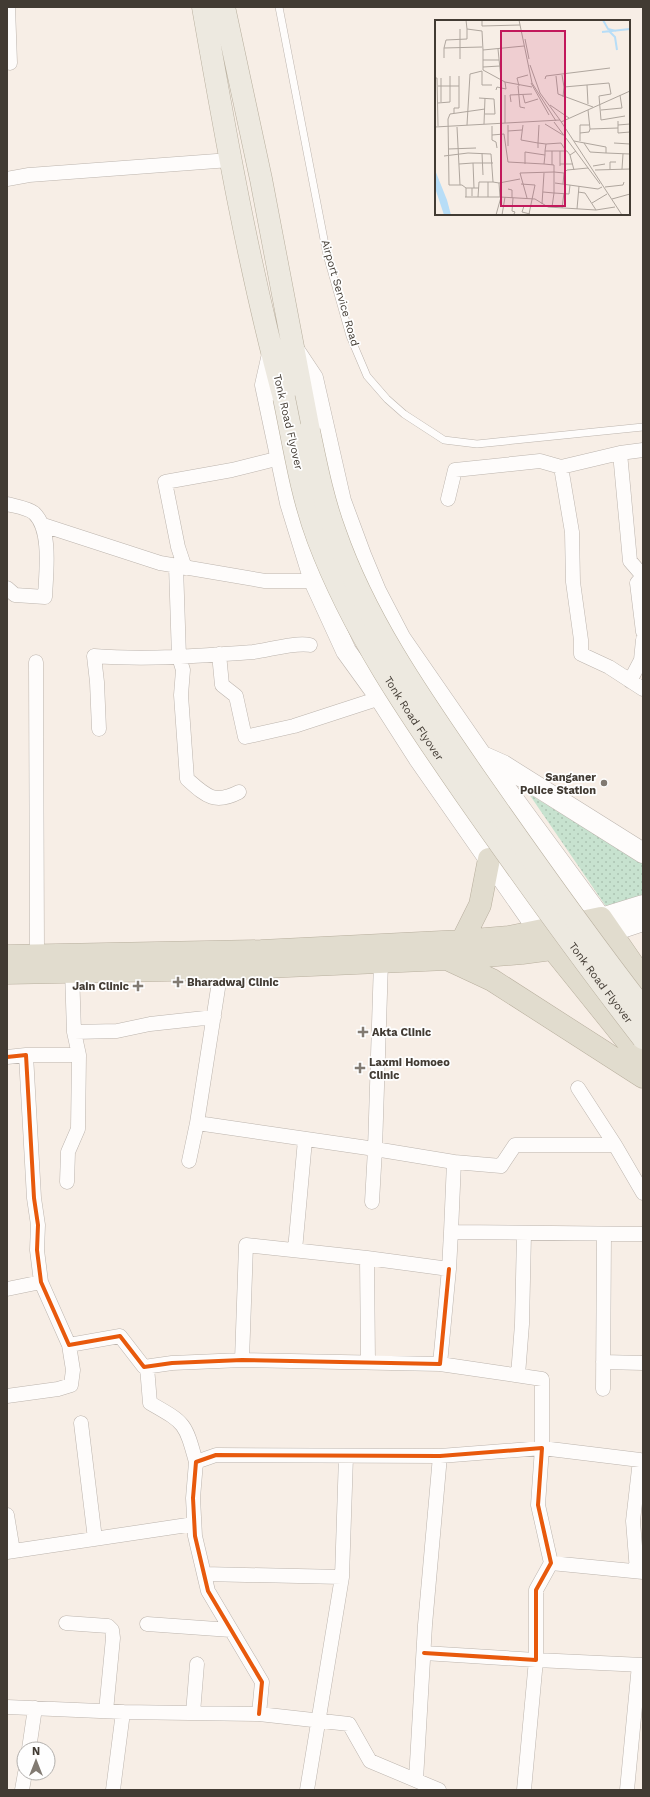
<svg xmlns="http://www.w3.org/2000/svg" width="650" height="1797" viewBox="0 0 650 1797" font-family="'Work Sans',sans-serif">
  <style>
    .garden { fill: url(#garden-dots) }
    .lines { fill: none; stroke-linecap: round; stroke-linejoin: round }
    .lane-casing { stroke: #bcb4ad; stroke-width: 8 }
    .street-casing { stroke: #bcb4ad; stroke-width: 15 }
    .secondary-casing { stroke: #bcb4ad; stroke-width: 21 }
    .primary-casing { stroke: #b8af9e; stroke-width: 23 }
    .highway-casing { stroke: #b8af9e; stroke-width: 23 }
    .lane { stroke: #fefcfb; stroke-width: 7 }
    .street { stroke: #fefcfb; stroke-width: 14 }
    .secondary { stroke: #fefcfb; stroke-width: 20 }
    .primary { stroke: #ede9e0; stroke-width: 22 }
    .highway { stroke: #e1dcce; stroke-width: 22 }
    .primary-bridge-casing { stroke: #b8af9e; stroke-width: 23; stroke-linecap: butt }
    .primary-bridge { stroke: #ede9e0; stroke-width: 22 }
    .cycleway-casing { stroke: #fefefe; stroke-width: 6 }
    .cycleway { stroke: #e8590c; stroke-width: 4 }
    .poi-dot { fill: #817a72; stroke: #fefefe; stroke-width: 1.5 }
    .labels { text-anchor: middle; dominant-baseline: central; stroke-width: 3.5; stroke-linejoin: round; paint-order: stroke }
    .street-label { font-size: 11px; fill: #423b33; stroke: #fefefe }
    .poi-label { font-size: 11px; font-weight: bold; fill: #423b33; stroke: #fefefe; text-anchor: start }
    .inset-river { fill: none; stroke: #b7ddf7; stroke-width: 2 }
    .inset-road { fill: none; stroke: #afa69e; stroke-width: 1 }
    .view { fill: #c2185b; fill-opacity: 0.15; stroke: #c2185b; stroke-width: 2 }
    .inset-edge { fill: none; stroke: #423b33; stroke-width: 2 }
  </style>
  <defs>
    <pattern id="garden-dots" width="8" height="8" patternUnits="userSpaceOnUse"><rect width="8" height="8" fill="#c7e2cf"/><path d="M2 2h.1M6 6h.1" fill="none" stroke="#acc3b2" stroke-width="1.8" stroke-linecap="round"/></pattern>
  </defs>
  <rect width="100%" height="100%" fill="#f7eee6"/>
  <!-- garden -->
  <path class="garden" d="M529,794L643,863V900L614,910L605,905Z"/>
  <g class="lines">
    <defs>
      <path id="lane" d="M279,7L327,255L350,336L367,376L387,399L404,414L444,440L477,444L643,427"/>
      <path id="street" d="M8,7L10,63
        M7,179L29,175L230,160
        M620,453L630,561L643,576
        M561,467L572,532L573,582L581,640V654L609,667L643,689
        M448,499L455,470L540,461L561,467L620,453L643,450
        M7,504C14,506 28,508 34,513C52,530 46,573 45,597L15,595L7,588
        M43,525L160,563L265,581H314
        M176,566L179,657L183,670L181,695L187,779C205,795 214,805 239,792
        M185,568L178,547L165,482L232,470L276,459
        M643,576L637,583L643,632
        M219,654L222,685L236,696L245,737L294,726L380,698
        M36,662L37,955
        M630,681L641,660L643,640
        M99,729L97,682L94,656C147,660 200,656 253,652C269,650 295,642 310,645
        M381,962L375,1149L454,1162L451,1232
        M221,969L197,1123L375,1149L372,1202
        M74,1032L117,1031L150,1024L214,1017
        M26,1055H79
        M7,1057L26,1055L34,1198L38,1225L37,1250L41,1282L69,1345L120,1336L144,1367L172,1363L242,1360L440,1364L449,1269
        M578,1088L615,1145
        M189,1161L197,1123
        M454,1162L501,1166L515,1145H615L643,1193
        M67,1182L68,1152L78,1129L79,1055L74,1032L72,971
        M295,1250L305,1140
        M367,1258L368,1362
        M7,1289L41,1282
        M242,1360L246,1245L367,1258L449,1269L451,1232L643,1234
        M603,1362L643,1363
        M440,1364L542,1379V1448L640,1460L633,1521L637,1571
        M147,1367L150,1403C185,1423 185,1422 196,1462
        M518,1375L522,1324L524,1234
        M603,1389L604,1234
        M7,1396L58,1389L71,1385L73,1370L69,1345
        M81,1423L95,1539
        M7,1515L13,1551
        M7,1552L194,1524
        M551,1563L643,1572
        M204,1574L342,1577L307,1790
        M342,1577L346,1456
        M66,1623L108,1626L112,1630L113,1638L106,1711
        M147,1624L231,1630
        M7,1707L123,1712L259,1714L349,1724L370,1761L439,1790
        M193,1713L197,1664
        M259,1714L262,1682L208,1591L195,1536L193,1498L196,1462L216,1455L440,1456L542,1448L538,1505L551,1563L536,1590V1660L424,1653
        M29,1749L35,1708
        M416,1780L425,1625L440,1456
        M22,1790L25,1773
        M113,1790L123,1712
        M524,1790L536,1660L643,1665
        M627,1790L639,1665"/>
      <path id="secondary" d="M295,351L313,378L341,501L361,555L376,591L401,639L482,756L601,918L643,905
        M272,354L265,385L290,503L314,581L346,651L380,698L419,759L539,931
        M485,757L503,765L643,853
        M610,932L643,921"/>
      <path id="primary" d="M203,7C226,138 249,269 284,398
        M224,7L261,179L309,431"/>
      <path id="highway" d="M544,938L643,1061
        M462,941L480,905L489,859
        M7,956L261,951L462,941L509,937L601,918L643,979
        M447,959L492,980L643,1077
        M7,973L221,969L447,959L522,953L552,949L590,938"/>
    </defs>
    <!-- lane casing -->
    <use href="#lane" class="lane-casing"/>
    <!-- street casing -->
    <use href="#street" class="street-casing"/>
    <!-- secondary casing -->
    <use href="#secondary" class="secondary-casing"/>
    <!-- primary casing -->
    <use href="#primary" class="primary-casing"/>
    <!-- highway casing -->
    <use href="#highway" class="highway-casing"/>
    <!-- lane -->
    <use href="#lane" class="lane"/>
    <!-- street -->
    <use href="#street" class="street"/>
    <!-- secondary -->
    <use href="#secondary" class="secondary"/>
    <!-- primary -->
    <use href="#primary" class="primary"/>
    <!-- highway -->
    <use href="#highway" class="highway"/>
    <defs>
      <g id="primary-bridge">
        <path id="s1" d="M284,398C294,445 301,494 318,539C353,632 409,713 465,794C523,877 581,958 643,1038"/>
        <path d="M309,431C316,464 323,500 335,532C366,621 421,699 474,776C529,855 584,933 643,1009"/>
      </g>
    </defs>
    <!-- primary-bridge casing -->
    <use href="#primary-bridge" class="primary-bridge-casing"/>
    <!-- primary-bridge -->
    <use href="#primary-bridge" class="primary-bridge"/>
    <defs>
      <path id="cycleway" d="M7,1057L26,1055L34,1198L38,1225L37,1250L41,1282L69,1345L120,1336L144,1367L172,1363L242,1360L440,1364L449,1269
        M259,1714L262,1682L208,1591L195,1536L193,1498L196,1462L216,1455L440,1456L542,1448L538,1505L551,1563L536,1590V1660L424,1653"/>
    </defs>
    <!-- cycleway casing -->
    <use href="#cycleway" class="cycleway-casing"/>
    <!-- cycleway -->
    <use href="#cycleway" class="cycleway"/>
  </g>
  <!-- markers -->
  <g class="poi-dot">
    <circle cx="604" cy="783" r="4"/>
    <path d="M176 976h4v4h4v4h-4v4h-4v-4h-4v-4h4z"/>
    <path d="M136 980h4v4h4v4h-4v4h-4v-4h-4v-4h4z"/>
    <path d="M361 1026h4v4h4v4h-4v4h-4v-4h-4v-4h4z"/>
    <path d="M358 1062h4v4h4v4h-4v4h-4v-4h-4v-4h4z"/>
  </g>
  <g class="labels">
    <!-- street labels -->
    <g class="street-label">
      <text transform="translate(340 293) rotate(74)">Airport Service Road</text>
      <text transform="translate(288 422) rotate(77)">Tonk Road Flyover</text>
      <text stroke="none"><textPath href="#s1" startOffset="349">Tonk Road Flyover</textPath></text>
      <text stroke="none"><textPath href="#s1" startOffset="673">Tonk Road Flyover</textPath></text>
    </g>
    <!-- poi labels -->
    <g class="poi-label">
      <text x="596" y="777" text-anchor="end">Sanganer<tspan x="596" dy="13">Police Station</tspan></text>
      <text x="187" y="982">Bharadwaj Clinic</text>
      <text x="129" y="986" text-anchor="end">Jain Clinic</text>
      <text x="372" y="1032">Akta Clinic</text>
      <text x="369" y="1062">Laxmi Homoeo<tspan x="369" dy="13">Clinic</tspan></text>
    </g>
  </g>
  <!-- overview -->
  <g transform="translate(435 20)">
    <rect width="195" height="195" fill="#f7eee6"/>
    <path d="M0,150L12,180L16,195H9L0,168Z" fill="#b7ddf7"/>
    <path class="inset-river" d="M168,0L173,9L181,11M174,11L180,17L182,30M167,12L195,9"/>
    <path class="inset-road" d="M31,0L32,9L47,11L48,30L89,26M47,0V6L85,5M84,0L97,63L121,101M25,9V39M90,19L94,39M9,28L11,20L32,19V9M63,29L66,59M48,30V50L70,62L71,69L62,67L61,70M9,38V28L47,27M48,40H64M95,45L105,73L125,100M48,47L65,46M127,55L129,67M121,56L123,74L158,87M0,58H2L3,106M6,58V82M110,59L111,56L175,48M70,62L97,67M96,63L114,95M152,65L153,84M3,66H24M83,66L85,87L90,88M84,66L82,58L93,55M70,75V103M88,75L90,83L103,79M128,77L129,67L174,63L176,74L164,76L166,100L190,96M44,78L59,79L60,94H50M76,82L75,75L97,74M3,83L15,82V56M115,85L134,98M153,90L155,109L183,108M166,90L187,88L185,75M19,93V88H24V56M183,101V113L195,112M119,102L165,164M126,102L195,71M49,104L50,78M110,104L128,115M32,105L35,54L47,51V65H57M88,105L86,120L103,123V128M104,105L103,123L111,124L110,131M183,105L195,104M57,106V120L61,122L62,128M0,107L125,100L187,195M22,107L25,165M73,111L87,110M145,113V105H154M57,115L69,114L73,142L109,144L110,135M139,121L171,127V133L195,134M145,121V113L154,112L155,109M149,123L155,132L171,133M179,123L195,124M111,124L126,123L131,131M73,126V105M13,129L41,128M47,133L48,155M135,135L139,150M9,136L33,133L56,134L58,162L64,163M24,144L38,143M90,144V132L110,135V131H132L135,135L141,131M109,144L119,145V152L129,153L128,164M125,144H138M117,145V131M125,146V131M158,146L170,144M175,149V142H181M187,149L188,134M160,150L195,149M129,153L132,150L153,148M120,163L163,169L167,167M86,164L100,165L94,194M170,167L188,165L189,162M31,168L27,165H14L13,99L15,94L50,89M39,168L38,143H58M73,169L77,170V178M143,172L150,173L161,190L180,187M37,176V168H44M30,177H65L64,163L85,159M31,177V168H37M43,177L44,162H58M53,177V162M65,177L100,179L113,187L161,190M78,178L77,191L80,192L79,194M92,178L85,153L119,152V173L108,172M177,179L195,174M157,183L172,174M107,184L109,153M89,186L87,192L95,194M117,187L119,173L134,174L135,165M127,188L129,173M142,189L144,166M61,195L66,177M67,195L70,177"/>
    <path class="view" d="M66,11H130V186H66Z"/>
    <rect width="195" height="195" class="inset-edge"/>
  </g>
  <!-- border -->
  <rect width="650" height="1797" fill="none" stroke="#423b33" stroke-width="16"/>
  <!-- north arrow -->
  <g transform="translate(36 1761)"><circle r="19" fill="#fefefe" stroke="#b3b0ad"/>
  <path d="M0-3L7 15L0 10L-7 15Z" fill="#817a72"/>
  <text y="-6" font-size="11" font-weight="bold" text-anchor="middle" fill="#423b33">N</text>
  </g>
</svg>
